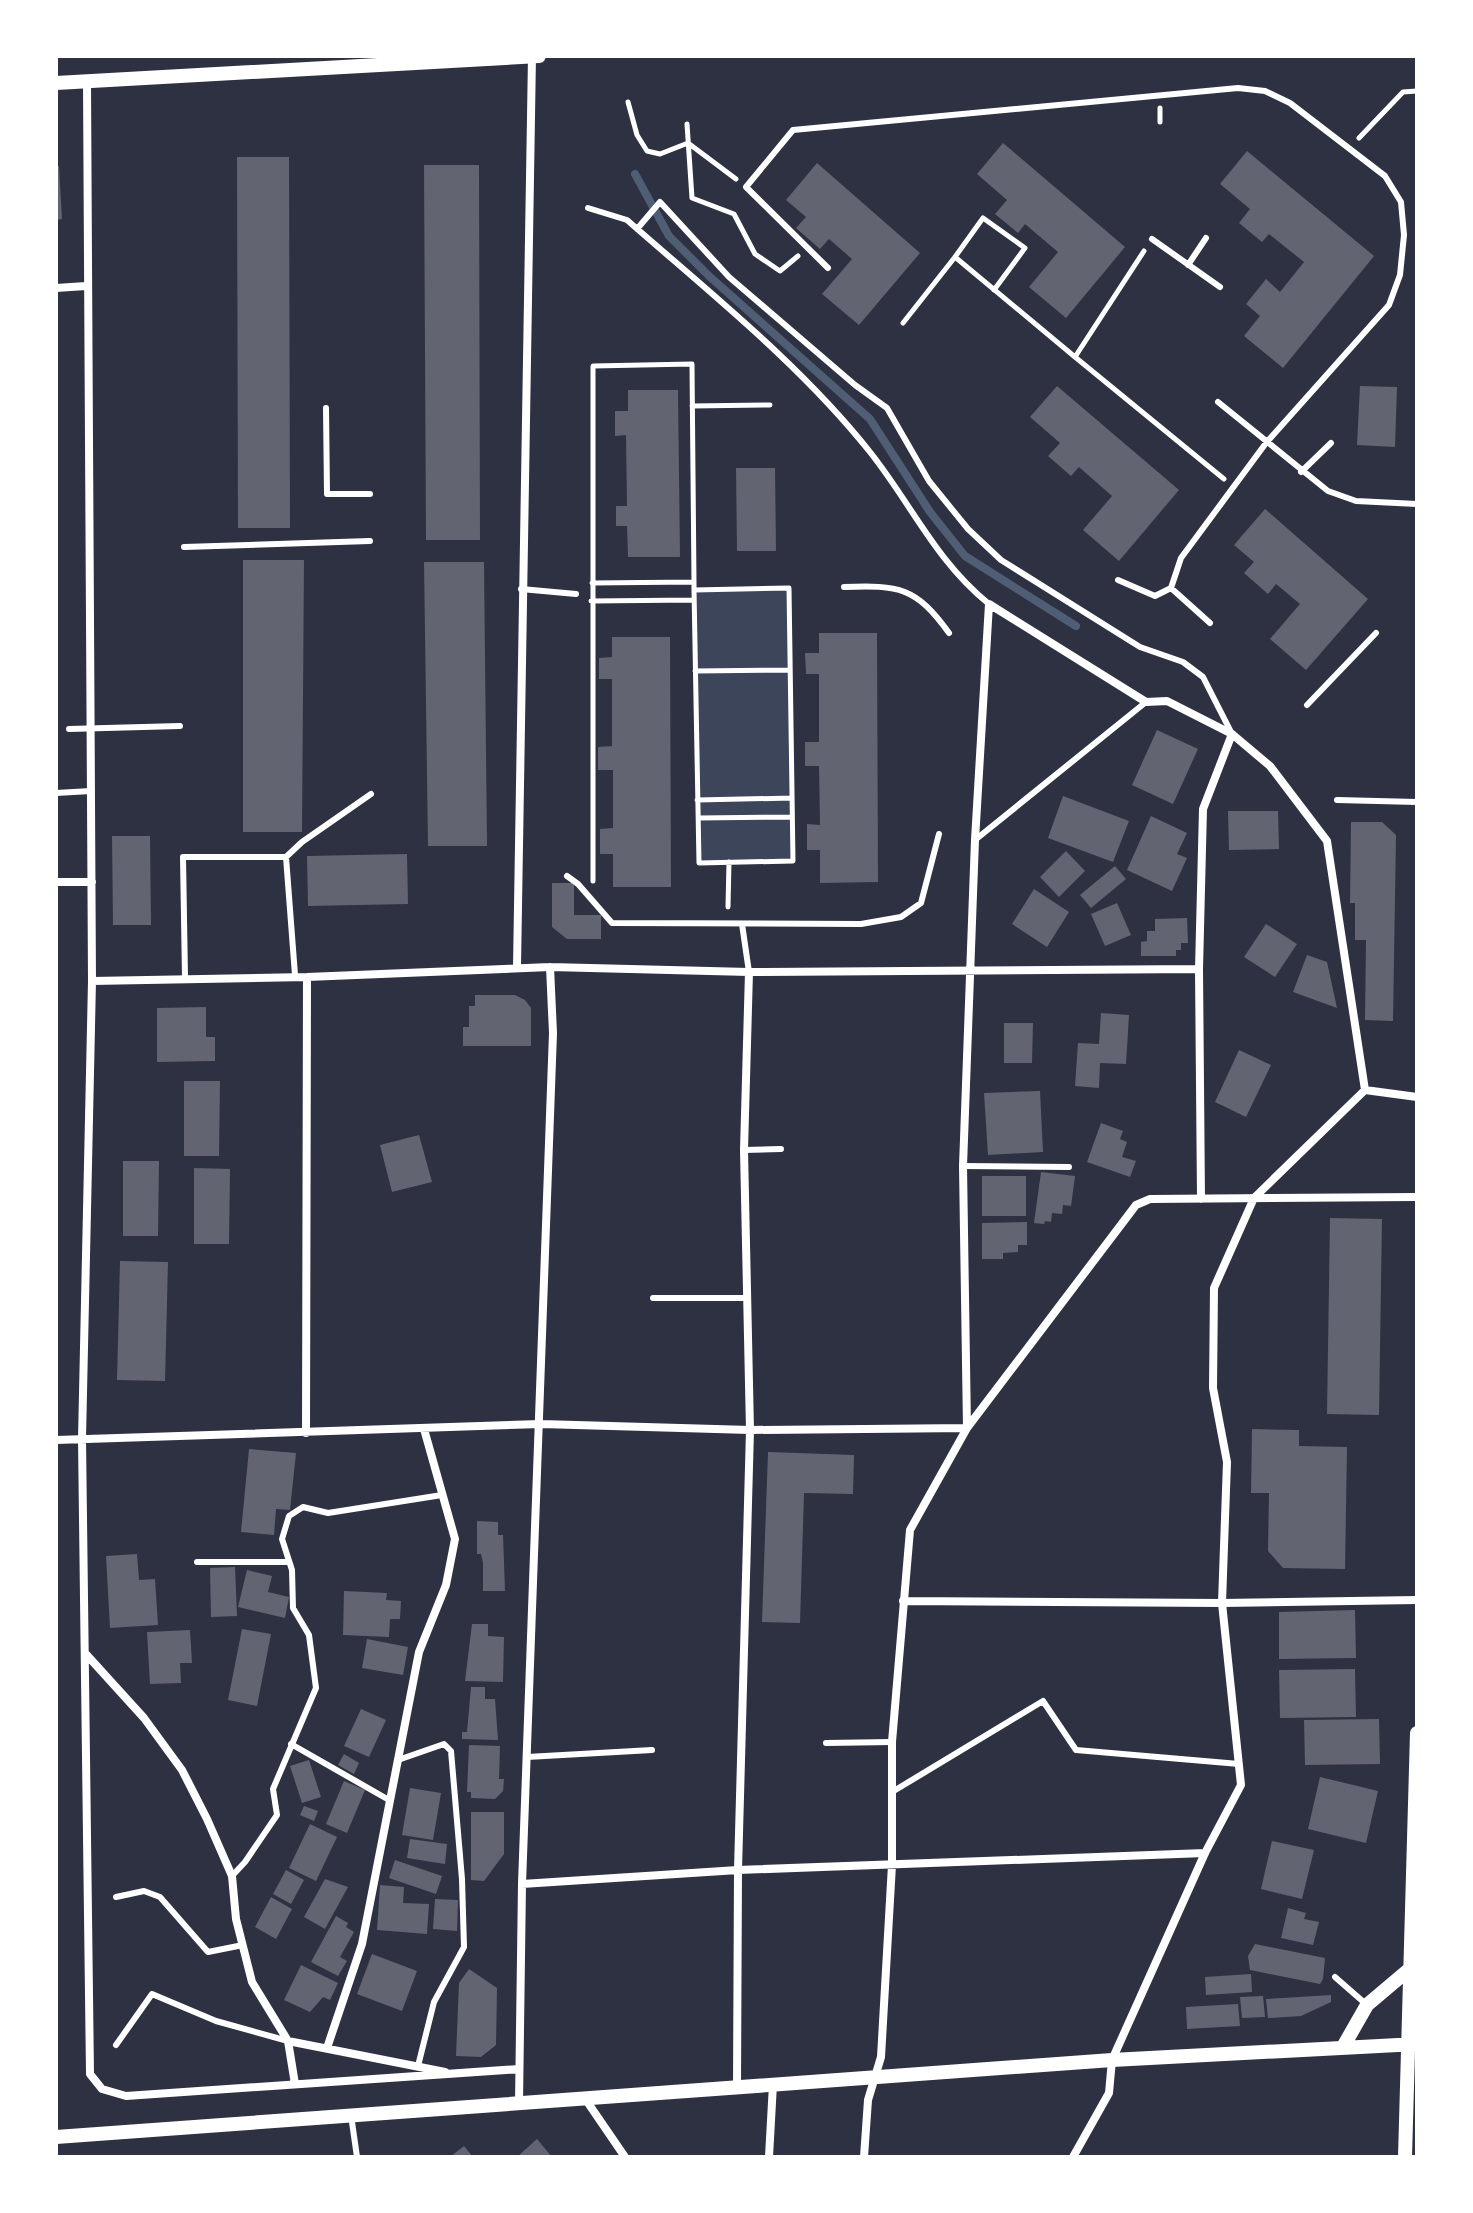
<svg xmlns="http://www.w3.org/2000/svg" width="1473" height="2213" viewBox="0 0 1473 2213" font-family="'Exo 2',sans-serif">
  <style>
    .green { fill: #3c4559 }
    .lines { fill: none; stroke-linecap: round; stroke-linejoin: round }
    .stream { stroke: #4f5d75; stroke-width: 8 }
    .building { fill: #626471 }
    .path { stroke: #fff; stroke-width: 5 }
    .service { stroke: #fff; stroke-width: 6 }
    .minor { stroke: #fff; stroke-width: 8 }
    .tertiary { stroke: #fff; stroke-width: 14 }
  </style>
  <rect width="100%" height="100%" fill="#2d3142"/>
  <!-- green -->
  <path class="green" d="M789,588L793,861L699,863L694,590Z"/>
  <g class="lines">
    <!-- stream -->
    <path class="stream" d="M635,174L669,236L709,276L870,419L930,512L965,556L1076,626"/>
  </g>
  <!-- building -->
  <path class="building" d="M1003,143L1125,247L1066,318L1029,287L1058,252L1025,224L1018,233L995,214L1007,200L977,174Z
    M1247,151L1374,256L1283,368L1244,336L1260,316L1246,304L1266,279L1280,292L1304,262L1269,234L1262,242L1239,223L1250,209L1220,184Z
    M237,157H289L290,528H238Z
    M817,163L920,253L859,325L822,294L852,259L829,239L820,249L796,228L806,217L786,200Z
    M424,165H479L480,540H426Z
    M56,166H59L62,219L56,220Z
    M1057,386L1179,490L1119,561L1083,530L1112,496L1079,467L1071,476L1048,456L1060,443L1030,417Z
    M1360,386L1397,387L1395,447L1357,445Z
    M628,390H678L680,557H628L627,526H616V506H627L626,435L615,436V411H628Z
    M736,468H775L776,551H737Z
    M1265,509L1368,599L1306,670L1270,639L1300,604L1276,584L1268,594L1244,573L1254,562L1234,545Z
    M243,560H304L302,832H243Z
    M424,562H484L487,846H428Z
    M819,633H877L878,882L820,883V850H807V824L820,825L819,766H805V742H819V674H806L805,653H819Z
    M612,637H670L671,887H613V854H600V829L613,828V770H598V747L612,746V679H599V658L612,657Z
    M1157,730L1198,749L1173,804L1132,785Z
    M1063,796L1129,821L1113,862L1048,838Z
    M1228,811H1278L1279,849L1229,850Z
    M1151,816L1187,833L1177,854L1187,858L1172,891L1127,870Z
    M1351,822H1382L1396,835L1393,1021L1365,1020L1366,940H1355V903H1350Z
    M112,836H150L151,925H113Z
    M1066,851L1085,871L1059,897L1040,877Z
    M407,854L408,904L308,906L307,856Z
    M1115,866L1126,879L1091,908L1080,895Z
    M552,883H574V915H601V939H567L552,927Z
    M1034,889L1069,912L1047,947L1012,924Z
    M1117,903L1131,935L1105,946L1091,914Z
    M1187,918L1188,943H1181V950H1176V956H1141V942L1147,941V931H1155V919Z
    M1266,924L1297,944L1275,977L1244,957Z
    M1307,955L1327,962L1337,1008L1293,992Z
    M475,995H515L525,1000L531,1008V1046H463V1027H469V1006H475Z
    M206,1007V1037H215V1061L157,1062V1008Z
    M1101,1013L1129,1015L1126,1064L1100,1063L1099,1088L1075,1086L1078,1043L1099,1044Z
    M1004,1023H1033L1032,1063H1004Z
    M1239,1050L1271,1065L1246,1117L1215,1102Z
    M184,1081H220L219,1156H184Z
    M1040,1091L1043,1152L988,1155L984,1093Z
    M1101,1123L1123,1131L1120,1139L1127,1142L1122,1157L1136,1161L1130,1177L1087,1162Z
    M419,1135L432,1182L392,1192L380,1145Z
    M123,1161H159L158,1236H123Z
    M194,1168L230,1169L229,1244H194Z
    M1041,1172L1075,1176L1071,1206L1063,1205L1062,1214L1052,1213L1051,1222L1045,1221L1044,1224L1034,1223Z
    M982,1176H1026V1216H982Z
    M1330,1218L1382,1219L1379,1415L1327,1414Z
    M1027,1222V1245H1018V1252L1003,1253V1259H982V1223Z
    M120,1261L168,1262L165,1381L117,1380Z
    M1252,1429L1299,1430V1446L1347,1447L1345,1569L1283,1568L1268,1551L1269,1493H1251Z
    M249,1449L296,1453L290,1510L276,1509L274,1535L241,1532Z
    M768,1452L854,1455L853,1494L804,1493L800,1623L762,1622Z
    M477,1521L498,1522V1535H503L505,1591H483V1563L481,1554H477Z
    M137,1554L139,1580L155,1579L158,1625L110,1628L106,1556Z
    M235,1567L237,1616L211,1617L210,1568Z
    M247,1570L272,1576L268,1592L289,1597L285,1618L238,1607Z
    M344,1591L387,1593L386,1600L401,1601L400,1619H390L389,1637L343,1635Z
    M1355,1610L1356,1658L1279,1659V1612Z
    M472,1624H488V1636L504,1637L503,1682L465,1681Z
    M242,1629L271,1634L257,1706L228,1700Z
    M190,1630L192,1663H180L181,1683L150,1684L147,1632Z
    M367,1639L408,1647L403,1675L362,1668Z
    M1355,1669L1356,1717L1280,1718L1279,1670Z
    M471,1687H485V1699H495L498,1740L462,1739V1732H467Z
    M361,1709L386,1720L369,1757L344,1746Z
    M1379,1719L1380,1764L1305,1765L1304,1720Z
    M469,1745L500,1746L499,1779H504L503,1791L495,1799L471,1798V1792H467Z
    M344,1754L359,1763L354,1774L338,1765Z
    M309,1760L321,1797L302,1803L290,1766Z
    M1320,1777L1378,1791L1366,1843L1308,1829Z
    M344,1781L365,1790L347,1833L326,1824Z
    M410,1788L441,1793L433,1840L402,1835Z
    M304,1806L318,1811L314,1821L300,1815Z
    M471,1812H504V1854L484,1881L471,1880Z
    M310,1824L337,1837L316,1881L289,1868Z
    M410,1839L447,1844L445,1864L407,1858Z
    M1272,1841L1314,1850L1302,1899L1261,1889Z
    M395,1860L442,1876L436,1894L389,1878Z
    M286,1870L304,1880L291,1904L273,1894Z
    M325,1879L348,1887L325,1929L304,1917Z
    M380,1885L404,1887L403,1903L429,1904L427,1934L377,1930Z
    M271,1897L292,1909L276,1939L255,1927Z
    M435,1899L458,1900L457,1931L433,1929Z
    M1288,1908L1306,1913L1304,1919L1319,1922L1313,1945L1281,1938Z
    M336,1916L348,1923L346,1927L354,1932L340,1957L347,1961L338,1976L311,1962Z
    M1255,1944L1325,1958L1323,1979L1320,1984L1250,1970L1248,1956Z
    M372,1954L417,1971L402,2011L357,1994Z
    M301,1965L338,1983L330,2000L323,1997L310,2012L284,2000Z
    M469,1969L497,1988L496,2045L481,2057L456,2056L459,1983Z
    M1251,1974L1252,1992L1206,1995L1205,1977Z
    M1331,1995V2002L1301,2016L1268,2018L1266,1999Z
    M1263,1996L1265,2017L1242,2018L1240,1997Z
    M1238,2004L1240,2026L1187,2029L1186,2007Z
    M537,2139L552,2157H517Z
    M464,2146L473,2157H450Z"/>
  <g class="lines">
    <!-- path -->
    <path class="path" d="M628,102L637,135L647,151L660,154L688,143L736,179
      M1160,108V122
      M687,124L692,198L734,214L755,254L780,271L798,256
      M1359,138L1403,92L1417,91
      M1144,251L1075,357L1224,479
      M955,257L983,218L1025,248L994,290
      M903,323L955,257L1075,357
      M692,406L770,405
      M592,583L694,582V590
      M789,588L793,861L699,863L694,590Z
      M591,601L694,600
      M695,671L790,670
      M697,800L792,798
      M698,818L792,817
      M593,881V366L692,364L694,582
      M728,907L729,862"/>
    <!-- service -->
    <path class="service" d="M588,208L627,220C710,293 801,365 870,452C912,505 935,560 989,604
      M637,229L660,202L729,277L855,385L887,408L929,481L968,529L1001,560L1140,647L1183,662L1203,677L1232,734
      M1152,239L1220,287
      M1188,265L1206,238
      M828,268L746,187L793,130L1238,88L1265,91L1290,103L1385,176L1401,202L1404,235L1400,275L1389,305L1266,443L1181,558L1171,588L1155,596L1118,580
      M1218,402L1328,491L1356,501L1417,504
      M326,408L327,494H370
      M1301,472L1331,443
      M184,547L370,541
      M844,587C899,585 916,587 949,633
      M1171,588L1210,623
      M521,589L576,594
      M1307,705L1376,633
      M69,729L180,726
      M56,793L91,791
      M1337,800L1417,802
      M975,840L1146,702
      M286,857L302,842L371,794
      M567,876L578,884L612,923L861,924L901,917L921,903L939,834
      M742,924L749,972
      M185,978L183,857H286L295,975
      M744,1150L781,1149
      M963,1166L1069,1167
      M653,1298H747
      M197,1562H289
      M826,1743L892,1742
      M291,1744L389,1800
      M527,1757L652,1750
      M398,1760L444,1744L451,1751L462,1879L464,1947L434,2002L418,2066
      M892,1792L1043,1701L1076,1750L1239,1764
      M232,1876L245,1862L277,1815L273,1789L316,1688L309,1635L293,1608L292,1570L282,1539L289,1516L303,1507L328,1513L442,1495
      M116,1897L144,1891L160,1897L208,1952L243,1945
      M1335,1977L1367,2005
      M116,2045L152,1994L216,2021L288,2041
      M351,2115L357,2157"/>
    <!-- minor -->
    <path class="minor" d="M87,81L92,981L82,1439L90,2074L102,2089L126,2096L519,2069
      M56,288L86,286
      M56,882H92
      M517,967L532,56
      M92,981L307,977L550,967L749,972L1199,969
      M1365,1090L1417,1097
      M1201,1199L1199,969L1203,809L1232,734
      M306,1433L307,977
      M56,1440L541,1424L750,1430L967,1428L963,1166L975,840L989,604L1146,702L1167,701L1232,734L1270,766L1327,841L1365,1090L1254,1198L1214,1288L1213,1388L1227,1462L1222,1603L1241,1785L1205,1853L1112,2060L1109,2093L1073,2157
      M903,1601L1222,1603L1417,1600
      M85,1653L144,1718L182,1770L207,1819L232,1876L236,1919L252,1982L288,2041L295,2084
      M522,1884L738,1870L1205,1853
      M288,2041L445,2072
      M327,2048L362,1944L419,1652L446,1585L455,1539L424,1429
      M737,2087L738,1870L750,1430L744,1150L749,972
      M586,2100L625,2157
      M519,2103L522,1884L553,1033L550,967
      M769,2157L773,2084
      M864,2157L868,2100L881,2057L892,1865V1742L910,1530L967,1428L1136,1205L1150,1199L1417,1197"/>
    <!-- tertiary -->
    <path class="tertiary" d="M56,83L539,56
      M1343,2047L1367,2005L1412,1967L1415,1971
      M56,2137L1112,2060L1417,2044
      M1405,2157L1417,1733"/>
  </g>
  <!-- border -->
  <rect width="1473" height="2213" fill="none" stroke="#ffffff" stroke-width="116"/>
</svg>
